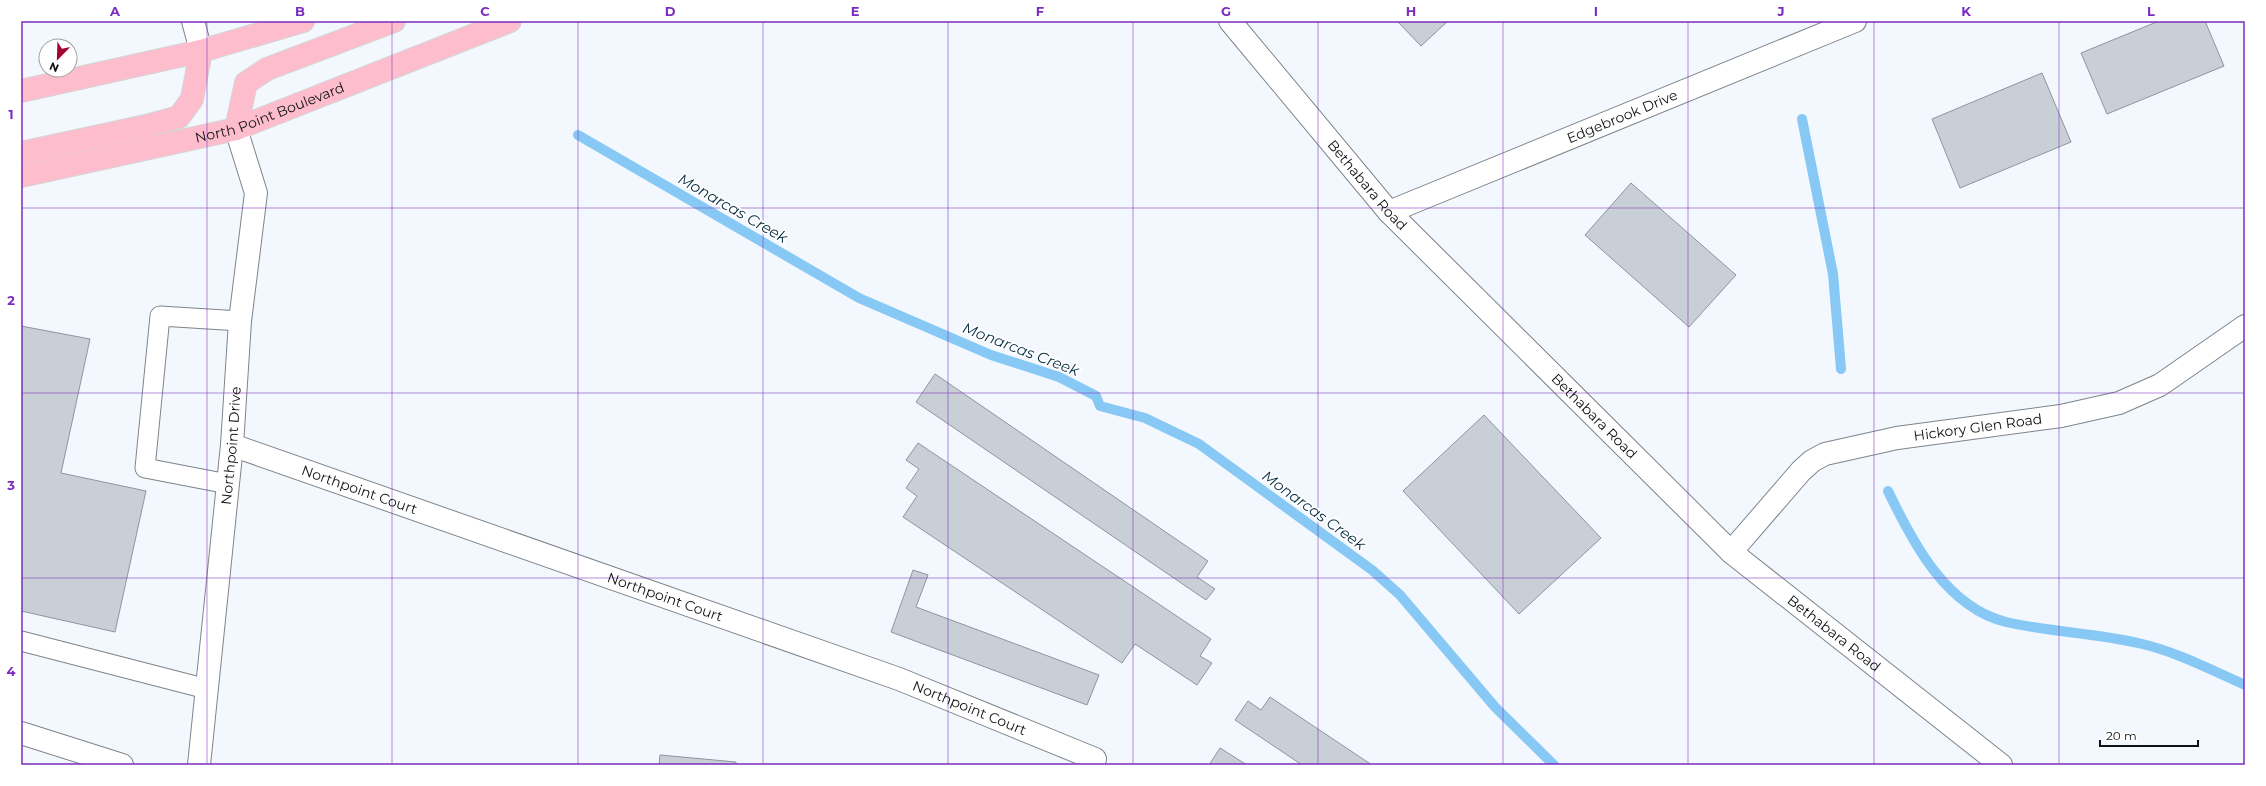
<svg xmlns="http://www.w3.org/2000/svg" width="2266" height="786" viewBox="0 0 2266 786" font-family="Montserrat,sans-serif">
  <style>
    .lines { fill: none; stroke-linecap: round; stroke-linejoin: round }
    .stream { stroke: #88c8f5; stroke-width: 10 }
    .building { fill: #c8cfd6; stroke: #8e959c }
    .lane-casing { stroke: #7e848b; stroke-width: 21 }
    .street-casing { stroke: #7e848b; stroke-width: 24 }
    .secondary-casing { stroke: #7e848b; stroke-width: 24 }
    .primary-casing { stroke: #d4d5d5; stroke-width: 24 }
    .lane { stroke: #fff; stroke-width: 19 }
    .street { stroke: #fff; stroke-width: 22 }
    .secondary { stroke: #fff; stroke-width: 22 }
    .primary { stroke: #febdcc; stroke-width: 22 }
    .grid { fill: none; stroke: #7b2cbf; stroke-width: 1; stroke-opacity: 0.55 }
    .labels { text-anchor: middle; dominant-baseline: central; stroke-width: 3.5; stroke-linejoin: round; paint-order: stroke }
    .street-label { font-size: 14px; fill: #101315; stroke: #fff }
    .water-label { font-size: 15px; font-style: italic; fill: #062c42; stroke: #fff }
    .neatline { fill: none; stroke: #7b2cbf; stroke-width: 1.5 }
    .grid-label { font-size: 13px; text-anchor: middle; font-weight: bold; fill: #7b2cbf }
  </style>
  <rect width="100%" height="100%" fill="#f2f8fe"/>
  <g class="lines">
    <!-- stream -->
    <path class="stream" d="M1802,119L1833,274L1841,369
      M578,135L859,298L991,355L1059,377L1096,396L1100,406L1145,418L1199,444L1372,570L1400,595L1495,707L1554,765
      M1888,491C1913,543 1946,607 2006,622C2049,632 2095,633 2138,643C2175,651 2211,670 2245,685"/>
  </g>
  <!-- building -->
  <path class="building" d="M1397,21H1448L1421,46Z
    M2159,21H2205L2224,66L2107,114L2081,53Z
    M2042,73L2071,142L1960,188L1932,119Z
    M1631,183L1736,275L1689,327L1585,235Z
    M21,326L90,339L61,473L146,491L115,632L21,611Z
    M935,374L1208,561L1197,577L1215,589L1206,600L916,402Z
    M1484,415L1601,538L1519,614L1403,491Z
    M918,443L1211,639L1200,656L1212,663L1197,685L1135,644L1122,663L903,517L917,496L906,488L919,469L906,460Z
    M913,570L928,575L916,607L1099,675L1087,705L891,632Z
    M1270,697L1372,765H1302L1235,720L1248,701L1261,710Z
    M1220,748L1247,765H1209Z
    M660,755L736,762V765H659Z"/>
  <g class="lines">
    <defs>
      <path id="lane" d="M228,484L145,468L160,316L240,321
        M21,641L207,689"/>
      <g id="street">
        <path d="M193,21L201,51"/>
        <path id="s1" d="M1389,212L1855,21"/>
        <path id="s2" d="M232,445L899,679L1095,759"/>
        <path id="s3" d="M1731,552L1801,471L1812,461L1825,454L1897,438L2061,416L2119,403L2160,385L2245,326"/>
        <path d="M21,733L122,765"/>
        <path id="s4" d="M199,765L232,445L240,321L256,193L236,129"/>
      </g>
      <g id="secondary">
        <path id="s5" d="M1230,21L1389,212L1731,552L2001,765"/>
      </g>
      <g id="primary">
        <path d="M21,91L201,51L303,21"/>
        <path d="M236,129L246,83L267,69L394,21"/>
        <path d="M21,153L146,126L179,117L192,99L201,51"/>
        <path id="s6" d="M21,176L236,129L510,21"/>
      </g>
    </defs>
    <!-- lane casing -->
    <use href="#lane" class="lane-casing"/>
    <!-- street casing -->
    <use href="#street" class="street-casing"/>
    <!-- secondary casing -->
    <use href="#secondary" class="secondary-casing"/>
    <!-- primary casing -->
    <use href="#primary" class="primary-casing"/>
    <!-- lane -->
    <use href="#lane" class="lane"/>
    <!-- street -->
    <use href="#street" class="street"/>
    <!-- secondary -->
    <use href="#secondary" class="secondary"/>
    <!-- primary -->
    <use href="#primary" class="primary"/>
  </g>
  <!-- grid -->
  <path class="grid" d="M207,21V765M392,21V765M578,21V765M763,21V765M948,21V765M1133,21V765M1318,21V765M1503,21V765M1688,21V765M1874,21V765M2059,21V765M21,208H2245M21,393H2245M21,578H2245"/>
  <g class="labels">
    <!-- street labels -->
    <g class="street-label">
      <text stroke="none"><textPath href="#s6" startOffset="257">North Point Boulevard</textPath></text>
      <text stroke="none"><textPath href="#s1" startOffset="252">Edgebrook Drive</textPath></text>
      <text stroke="none"><textPath href="#s5" startOffset="214">Bethabara Road</textPath></text>
      <text stroke="none"><textPath href="#s5" startOffset="538">Bethabara Road</textPath></text>
      <text stroke="none"><textPath href="#s3" startOffset="292">Hickory Glen Road</textPath></text>
      <text stroke="none"><textPath href="#s4" startOffset="321">Northpoint Drive</textPath></text>
      <text stroke="none"><textPath href="#s2" startOffset="135">Northpoint Court</textPath></text>
      <text stroke="none"><textPath href="#s2" startOffset="459">Northpoint Court</textPath></text>
      <text stroke="none"><textPath href="#s5" startOffset="862">Bethabara Road</textPath></text>
      <text stroke="none"><textPath href="#s2" startOffset="783">Northpoint Court</textPath></text>
    </g>
    <!-- water labels -->
    <g class="water-label">
      <text transform="translate(733 208) rotate(30)">Monarcas Creek</text>
      <text transform="translate(1021 349) rotate(21)">Monarcas Creek</text>
      <text transform="translate(1314 510) rotate(36)">Monarcas Creek</text>
    </g>
  </g>
  <!-- border -->
  <rect width="2266" height="786" fill="none" stroke="#ffffff" stroke-width="44"/>
  <!-- north arrow -->
  <g transform="translate(58 58) rotate(203)"><circle r="19" fill="#ffffff" stroke="#9fa1a1"/>
  <path d="M0-3L7 15L0 10L-7 15Z" fill="#a30434"/>
  <text y="-6" font-size="11" font-weight="bold" text-anchor="middle" fill="#101315">N</text>
  </g>
  <!-- scale -->
  <path d="M2100 740v6h98v-6" fill="none" stroke="#101315" stroke-width="2"/>
  <text x="2106" y="740" font-size="12" fill="#101315" stroke="#ffffff" stroke-width="3" paint-order="stroke">20 m</text>
  <rect x="22" y="22" width="2222" height="742" class="neatline"/>
  <g class="grid-label">
    <text x="115" y="16">A</text>
    <text x="300" y="16">B</text>
    <text x="485" y="16">C</text>
    <text x="670" y="16">D</text>
    <text x="855" y="16">E</text>
    <text x="1040" y="16">F</text>
    <text x="1226" y="16">G</text>
    <text x="1411" y="16">H</text>
    <text x="1596" y="16">I</text>
    <text x="1781" y="16">J</text>
    <text x="1966" y="16">K</text>
    <text x="2151" y="16">L</text>
    <text x="11" y="119">1</text>
    <text x="11" y="305">2</text>
    <text x="11" y="490">3</text>
    <text x="11" y="676">4</text>
  </g>
</svg>
